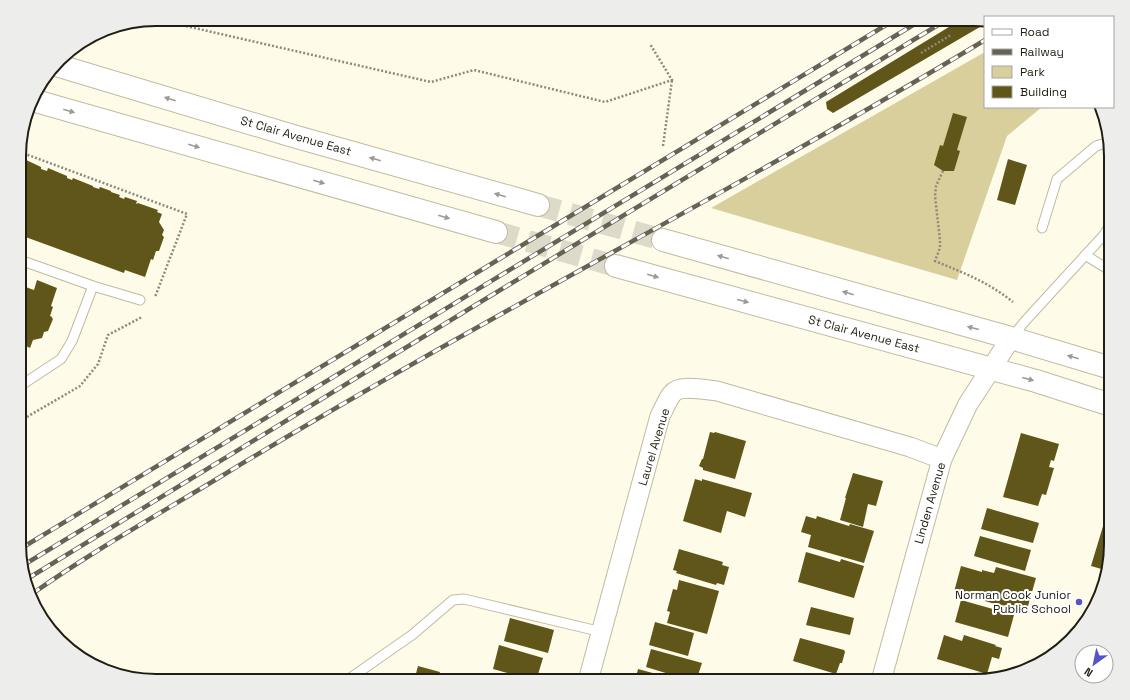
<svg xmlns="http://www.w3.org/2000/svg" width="1130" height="700" viewBox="0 0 1130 700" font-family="'Space Grotesk',sans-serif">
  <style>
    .green { fill: #d9cf9d }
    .building { fill: #615619 }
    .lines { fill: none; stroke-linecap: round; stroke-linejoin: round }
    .secondary-tunnel { stroke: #dddac9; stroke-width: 22; stroke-dasharray: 22 11; stroke-linecap: butt }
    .lane-casing { stroke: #c0bb9e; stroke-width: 11 }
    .street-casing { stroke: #c0bb9e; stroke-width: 21 }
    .secondary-casing { stroke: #c0bb9e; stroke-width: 24 }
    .path { stroke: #8c8a7b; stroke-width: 2.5; stroke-dasharray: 2 2; stroke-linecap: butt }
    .lane { stroke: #fff; stroke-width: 9 }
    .street { stroke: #fff; stroke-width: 19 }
    .secondary { stroke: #fff; stroke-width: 22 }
    .rail-casing { stroke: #666356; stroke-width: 4.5 }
    .rail { stroke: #fff; stroke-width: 3; stroke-dasharray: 9; stroke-linecap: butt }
    .oneway { fill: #9b9a95 }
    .poi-dot { fill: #5653ca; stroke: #fff; stroke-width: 1.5 }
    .labels { text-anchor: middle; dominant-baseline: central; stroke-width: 4; stroke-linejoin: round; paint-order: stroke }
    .street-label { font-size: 12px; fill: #201e13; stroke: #fff }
    .poi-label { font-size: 12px; fill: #201e13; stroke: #fff; text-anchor: end }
    .rim { fill: none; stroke: #201e13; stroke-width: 2 }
  </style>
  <rect width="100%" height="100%" fill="#fefbe9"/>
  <!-- green -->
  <path class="green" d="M985,52V107H1042L1007,136L957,280L711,208Z"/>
  <!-- building -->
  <path class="building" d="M962,19L985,20V24L833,113L827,109L826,102Z
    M953,113L967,117L957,150L960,151L954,171H943L934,165L940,145L943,146Z
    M22,158L41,167V169L47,171L48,168L67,176V178L72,180L73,178L93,186V187L99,189L100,187L111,191V192L120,195L119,197L124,199L125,197L137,201L136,204L138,203L158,210L157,212L162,214L159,222L164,230L162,235L164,237L159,251H156L153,260L151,259L145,277L125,270L124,273L20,235V161Z
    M1008,159L1027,165L1015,205L997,200Z
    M37,280L57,288L51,306L53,307L50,316L52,317V318L53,319L48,331L44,332L42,338L33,340L30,348L26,346L25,349L20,347V285L34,290Z
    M710,432L714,433L715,432L746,441L735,479L703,470V468L699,466L702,459H703Z
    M1021,433L1059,444L1054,461L1051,460L1049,467L1054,468L1046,495L1042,494L1038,506L1003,497Z
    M853,473L883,481L876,506L868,504L863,527L840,520L846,498H845Z
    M695,479L702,481V479L752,493L745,517L727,511L721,533L683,521Z
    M1110,503L1111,553L1105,570L1091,566Z
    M987,508L1039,523L1033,543L981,529Z
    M806,516L816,519L817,516L849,526L850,524L874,531L864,563L808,547L811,535L801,532Z
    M980,536L1031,550L1025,571L974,556Z
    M679,549L723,562L722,565L729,567L724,585L717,583L716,585L676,573L677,571L673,570Z
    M806,552L840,562L841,559L864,566L854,598L798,582Z
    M961,566L982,572V570L994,573L996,567L1036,578L1026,613L954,592Z
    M679,580L719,591L707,634L667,623L670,612L667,611L673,589L677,590Z
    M961,600L1014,615L1008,637L955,622Z
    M811,607L854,618L850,635L806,625Z
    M510,618L554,630L548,653L504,641Z
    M655,622L694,633L688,656L649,645Z
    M944,635L962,641L964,635L996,645L995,646L1002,648L999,659L992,657L987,674L937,659Z
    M800,638L844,650L845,652L842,663H840L836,674L793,661Z
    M499,645L543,658L536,681L493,669Z
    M651,649L702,663L696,681H692L646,667Z
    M418,666L440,672L437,681H414Z
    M638,669L660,675L678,681H635Z
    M805,674L829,680V681H803Z
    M938,674L959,680V681H936Z
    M493,675L512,680V681H491Z"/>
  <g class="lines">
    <!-- secondary-tunnel -->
    <path class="secondary-tunnel" d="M538,205L663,240
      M496,232L616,266"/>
    <defs>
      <path id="lane" d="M1042,228L1057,179L1096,146L1109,142
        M1085,255L1111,271
        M20,260L93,286L140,300
        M1012,337L1026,320L1103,236L1111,224
        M20,386L61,359L72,341L93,286
        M346,681L412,635L453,600L464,599L602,632"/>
      <path id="street" d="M588,681L660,416C664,409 667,400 672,394C679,384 706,390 717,391L910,447L942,459
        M881,681L942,459L968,404L1011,338"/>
      <path id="secondary" d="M56,65L293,136L538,205
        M32,100L496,232
        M663,240L1011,338L1111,368
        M616,266L1036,381L1111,405"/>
    </defs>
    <!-- lane casing -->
    <use href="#lane" class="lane-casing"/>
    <!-- street casing -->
    <use href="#street" class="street-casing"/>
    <!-- secondary casing -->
    <use href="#secondary" class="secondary-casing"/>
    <!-- path -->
    <path class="path" d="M155,19L431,82L474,70L605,102L672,80L650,44
      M921,53L951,35
      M663,146L672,80
      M20,152L187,214L155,297
      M943,171L936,186L935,196L940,240V248L935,261C964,273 988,282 1013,302
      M20,421L80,386L98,364L108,335L142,317"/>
    <!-- lane -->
    <use href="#lane" class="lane"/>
    <!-- street -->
    <use href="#street" class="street"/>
    <!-- secondary -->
    <use href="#secondary" class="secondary"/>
    <defs>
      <path id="rail" d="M20,549L896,19
        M22,566L923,19
        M27,579L487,298L948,19
        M32,594C94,550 161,513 225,474C474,322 735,191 985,40"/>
    </defs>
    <!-- rail casing -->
    <use href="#rail" class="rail-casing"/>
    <!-- rail -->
    <use href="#rail" class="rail"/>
  </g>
  <!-- one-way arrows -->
  <defs><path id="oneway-solid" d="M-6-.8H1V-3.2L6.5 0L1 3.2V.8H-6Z"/></defs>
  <g class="oneway">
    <use href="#oneway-solid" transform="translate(170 99) rotate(-163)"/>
    <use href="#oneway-solid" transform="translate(69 111) rotate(16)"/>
    <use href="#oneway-solid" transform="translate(194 146) rotate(16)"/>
    <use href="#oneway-solid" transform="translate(375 159) rotate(-164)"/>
    <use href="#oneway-solid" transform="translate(319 182) rotate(16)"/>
    <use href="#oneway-solid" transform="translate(500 195) rotate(-164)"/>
    <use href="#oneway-solid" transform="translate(444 217) rotate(16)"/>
    <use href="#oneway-solid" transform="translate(723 257) rotate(-164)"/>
    <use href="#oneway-solid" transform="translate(653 276) rotate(16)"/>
    <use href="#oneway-solid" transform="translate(848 293) rotate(-164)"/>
    <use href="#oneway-solid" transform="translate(743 301) rotate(15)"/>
    <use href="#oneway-solid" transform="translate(973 328) rotate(-165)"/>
    <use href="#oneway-solid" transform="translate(1073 357) rotate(-164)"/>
    <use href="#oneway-solid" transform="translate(1028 379) rotate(15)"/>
  </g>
  <!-- markers -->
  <circle class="poi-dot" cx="1079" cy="602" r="4"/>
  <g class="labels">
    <!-- street labels -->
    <g class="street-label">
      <text transform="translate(296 136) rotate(16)">St Clair Avenue East</text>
      <text transform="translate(864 334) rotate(15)">St Clair Avenue East</text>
      <text transform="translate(654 447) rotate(-73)">Laurel Avenue</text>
      <text transform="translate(930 503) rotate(-74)">Linden Avenue</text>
    </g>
    <!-- poi labels -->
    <g class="poi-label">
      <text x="1071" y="595">Norman Cook Junior<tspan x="1071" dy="14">Public School</tspan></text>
    </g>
  </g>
  <!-- crop -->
  <path d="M0 0H1130V700H0ZM156 26H974A130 130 0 0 1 1104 156V544A130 130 0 0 1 974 674H156A130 130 0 0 1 26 544V156A130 130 0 0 1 156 26Z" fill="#ededec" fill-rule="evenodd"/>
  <path class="rim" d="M156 26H974A130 130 0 0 1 1104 156V544A130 130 0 0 1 974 674H156A130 130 0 0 1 26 544V156A130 130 0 0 1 156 26Z"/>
  <!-- legend -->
  <rect x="984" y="16" width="130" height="92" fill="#ffffff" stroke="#a6a5a1"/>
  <rect x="992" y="29" width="20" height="6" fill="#ffffff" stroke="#a6a5a1"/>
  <text x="1020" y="36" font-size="12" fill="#201e13">Road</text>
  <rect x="992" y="49" width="20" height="6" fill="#666356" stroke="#a6a5a1"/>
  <text x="1020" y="56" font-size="12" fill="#201e13">Railway</text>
  <rect x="992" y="66" width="20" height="12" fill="#d9cf9d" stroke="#a6a5a1"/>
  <text x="1020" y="76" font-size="12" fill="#201e13">Park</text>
  <rect x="992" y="86" width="20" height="12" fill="#615619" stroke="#a6a5a1"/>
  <text x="1020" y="96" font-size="12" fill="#201e13">Building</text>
  <!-- north arrow -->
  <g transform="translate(1094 664) rotate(213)"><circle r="19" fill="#ffffff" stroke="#a6a5a1"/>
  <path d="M0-3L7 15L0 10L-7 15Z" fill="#5653ca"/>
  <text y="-6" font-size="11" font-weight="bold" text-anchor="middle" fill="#201e13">N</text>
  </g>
</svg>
